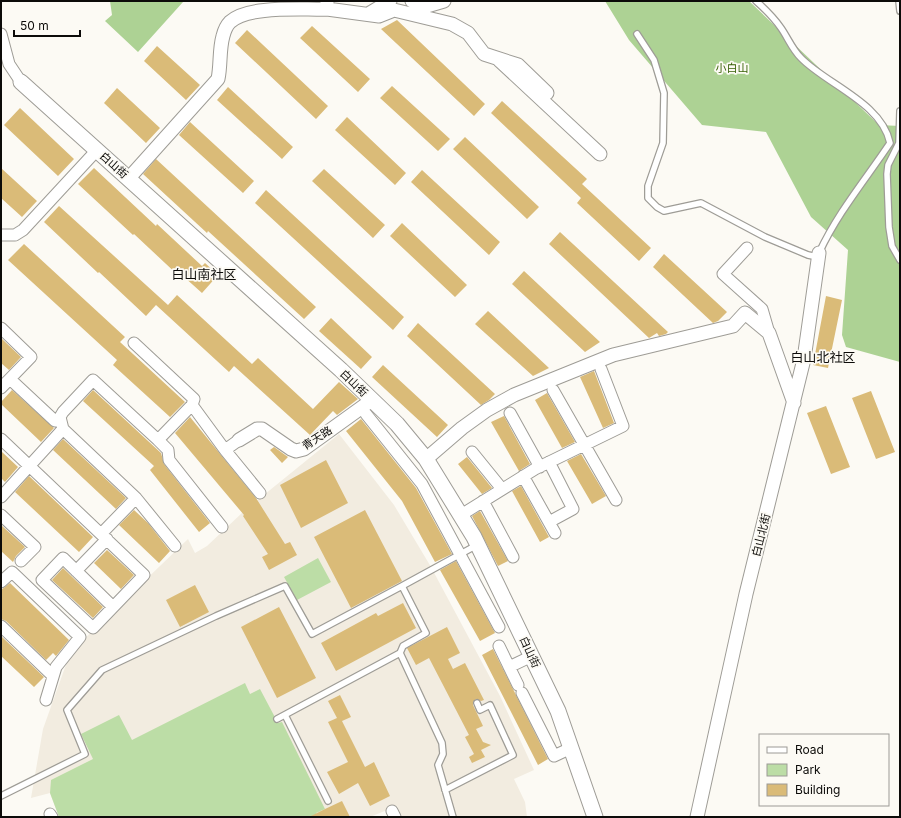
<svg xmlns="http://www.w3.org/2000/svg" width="901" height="818" viewBox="0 0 901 818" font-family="Inter,'Noto Sans SC',sans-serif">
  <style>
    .built { fill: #f2ece0 }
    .green { fill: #bcdda6 }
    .forest { fill: #add294 }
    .building { fill: #dabb78 }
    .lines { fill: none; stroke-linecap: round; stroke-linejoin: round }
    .service-casing { stroke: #9e9c96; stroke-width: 8 }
    .minor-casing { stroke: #9e9c96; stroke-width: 13 }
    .tertiary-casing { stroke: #9e9c96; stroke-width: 15 }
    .secondary-casing { stroke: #9e9c96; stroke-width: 17 }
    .service { stroke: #fff; stroke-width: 5.5 }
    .minor { stroke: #fff; stroke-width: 11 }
    .tertiary { stroke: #fff; stroke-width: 13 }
    .secondary { stroke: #fff; stroke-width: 15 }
    .labels { text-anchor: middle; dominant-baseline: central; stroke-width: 3.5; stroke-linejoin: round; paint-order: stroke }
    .park-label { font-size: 11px; fill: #376105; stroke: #fcfaf4 }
    .street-label { font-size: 11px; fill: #0c0b09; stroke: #fcfaf4 }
    .quarter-label { font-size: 13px; fill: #0c0b09; stroke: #fcfaf4 }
  </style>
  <rect width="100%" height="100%" fill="#fcfaf4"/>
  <!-- built -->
  <path class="built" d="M339,434L394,505L431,567L500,696L534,770L514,779L525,802L527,817H402L397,806L370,817H59L50,793L31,798L43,729L68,659L79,644L188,539L195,553L207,546L243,512Z"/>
  <!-- green -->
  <path class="green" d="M318,558L331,582L297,600L284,577Z
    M245,683L250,694L260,689L278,723L282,722L325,809L316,813L318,817H59L50,793L51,780L93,759L81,734L119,715L132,740Z"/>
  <!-- forest -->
  <path class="forest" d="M110,1H182L183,2L138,52L105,21L112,15Z
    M605,1H749L879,125L900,126V362L846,347L842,335L848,250L811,217L766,132L702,125L629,40Z"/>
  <!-- building -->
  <path class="building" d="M397,20L485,104L474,116L381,29Z
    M312,26L370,79L358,92L300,38Z
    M247,30L328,106L316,119L235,43Z
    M157,46L200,85L186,100L144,61Z
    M392,86L450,139L438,151L380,98Z
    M228,87L293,147L282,159L217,100Z
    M117,88L160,128L146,143L104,103Z
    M502,101L587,179L582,184L651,248L639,261L577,203L581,198L491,113Z
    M20,108L74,159L58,176L4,125Z
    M347,117L406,173L395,185L335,130Z
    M190,122L254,181L243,193L179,135Z
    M465,137L539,207L527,219L453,149Z
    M156,159L316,307L304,319L208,231L207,233L143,174Z
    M1,168L37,201L22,217L1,198Z
    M94,168L156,226L157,224L202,266L205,263L218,275L202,293L183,276L181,278L134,234L133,235L78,184Z
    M324,169L385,225L373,238L312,181Z
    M422,170L500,242L489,255L411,182Z
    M266,190L404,317L393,330L255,203Z
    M59,206L168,305L177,295L252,364L258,358L313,409L339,382L358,399L337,415L333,411L310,435L234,366L229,372L156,305L146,316L99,272L98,273L44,222Z
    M402,223L467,285L455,297L390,236Z
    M560,232L668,332L666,334L659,336L657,333L649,338L549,244Z
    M24,244L125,337L120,342L185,402L170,417L113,365L117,360L8,260Z
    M664,254L727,312L718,321L713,323L653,267Z
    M524,271L600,342L585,352L512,284Z
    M826,296L842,300L828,368L813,365Z
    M488,311L549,368L533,376L475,324Z
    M331,318L372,357L361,369L319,331Z
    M418,323L495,394L489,400L481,405L407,336Z
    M1,338L21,357L9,370L1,363Z
    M383,365L448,425L437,437L372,377Z
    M594,371L614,423L603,428L580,377Z
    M12,390L54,428L41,442L1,404V402Z
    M93,390L161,453L164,464L210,523L199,532L150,470L154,466L83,401Z
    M871,391L895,452L876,459L852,398Z
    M547,393L575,442L562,448L535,400Z
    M826,406L850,467L831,474L807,413Z
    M504,416L530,464L519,471L491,422Z
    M190,417L256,498L285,544L290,542L297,555L269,570L262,557L268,554L243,516L244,515L175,433Z
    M361,419L416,488L452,554L435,562L402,501L346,431Z
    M63,439L126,498L116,509L53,450Z
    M274,447L288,457L282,463L270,450Z
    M1,451L18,467L5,482L1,478Z
    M581,454L606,496L592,504L567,461Z
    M467,457L492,488L482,494L458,464Z
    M326,460L348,503L301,528L280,485Z
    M29,476L93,537L79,552L15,492Z
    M521,486L549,537L540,542L512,491Z
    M134,510L148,523L170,551L159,563L119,525Z
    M365,510L402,581L351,608L314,537Z
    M480,511L508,561L498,566L472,516Z
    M1,525L25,547L16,556L13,562L1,551Z
    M107,550L134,575L121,589L94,563Z
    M456,561L495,633L480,641L440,570Z
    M63,568L103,607L93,618L52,580Z
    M10,583L69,640L56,656L53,653L46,660L6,621L1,619V590Z
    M195,585L209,612L180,627L166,600Z
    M403,603L416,628L336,671L321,643L376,613L378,616Z
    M279,607L316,678L277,698L241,627Z
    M447,627L460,653L448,659L453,669L465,663L484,700L481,701L476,699L473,702V705L483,726L476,729L483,742L491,745L481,750L485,757L472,763L469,757L474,754L465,737L469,735L429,658L416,665L407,648Z
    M1,636L44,677L34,687L1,656Z
    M493,649L548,759L538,765L482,655Z
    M340,695L351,717L342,721L365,767L374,762L390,796L370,806L358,783L339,794L327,772L348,762L328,722L337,718L328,701Z
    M342,801L350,817H309L325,809Z"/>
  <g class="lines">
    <defs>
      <path id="service" d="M756,1C765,9 774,18 781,28C788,38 792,49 801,58C826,84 882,103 890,143C866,179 838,212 819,253
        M899,1L900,11
        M637,34L654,60L664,93L663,143L648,186V198L657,207L664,211L701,203L765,237L808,255L818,257
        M900,111L899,143L888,165L887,174L889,227L892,246L900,260
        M402,586L477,545
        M285,715L328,801
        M277,719L400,653L442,743L443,754L438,765L453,817
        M445,790L513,755L490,705L480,710L477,703
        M1,796L85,754L67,710L102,670L216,616L285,586L312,634L402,586L426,633L403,646L400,653"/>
      <path id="minor" d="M1,34L9,64L21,82
        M1,235H15L23,230L97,150
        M747,248L723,274L762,309L769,333
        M1,328L31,357L1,388
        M134,343L194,399L192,405
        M10,379L55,421H60
        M553,390L616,500
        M510,413L540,467
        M366,414L422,484L499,627
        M63,429L136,498L175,546
        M1,439L144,575L93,628L42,580L63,558L113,607
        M158,440L168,450L169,460L222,527
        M225,450L260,493
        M472,452L502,489
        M549,462L573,509L549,522
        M523,476L555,533
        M1,497L63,429L60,417L63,412L93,380L158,440L192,405L225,450L239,440
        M483,501L513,557
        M1,515L35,547L21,561
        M461,515L535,469L623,426L601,369
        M101,534L136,498
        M76,571L107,539
        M1,582L12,572L80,637L56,667L46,700
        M1,626L53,676
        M499,646L518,685
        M509,667L532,656
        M522,693L554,756L571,748
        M392,811L395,817
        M50,814L52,817"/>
      <path id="tertiary" d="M412,1L427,6L444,1
        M327,9L379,16L394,10L452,24L468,33L484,54L518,65L547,93
        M370,13L390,1
        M499,60L600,154
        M129,178L218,79C221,65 219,50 223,36C224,32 227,25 230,22C248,5 302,10 327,9V1
        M239,440L257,429H262L291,449L296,451L304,449L372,400
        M426,459L462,428L487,410L514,395L613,355L733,326L745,313L769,333L794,403
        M697,817L746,594L804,359L819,253"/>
      <path id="secondary" d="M21,82L341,370L397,424L426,459L474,537L558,711L595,817"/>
    </defs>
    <!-- service casing -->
    <use href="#service" class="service-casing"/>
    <!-- minor casing -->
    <use href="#minor" class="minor-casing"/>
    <!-- tertiary casing -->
    <use href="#tertiary" class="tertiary-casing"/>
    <!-- secondary casing -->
    <use href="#secondary" class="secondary-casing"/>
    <!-- service -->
    <use href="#service" class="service"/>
    <!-- minor -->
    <use href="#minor" class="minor"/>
    <!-- tertiary -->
    <use href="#tertiary" class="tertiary"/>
    <!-- secondary -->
    <use href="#secondary" class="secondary"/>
  </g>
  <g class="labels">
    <!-- park labels -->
    <g class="park-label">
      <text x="732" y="68">小白山</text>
    </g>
    <!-- street labels -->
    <g class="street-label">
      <text transform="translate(114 165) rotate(42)">白山街</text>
      <text transform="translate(354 383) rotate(44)">白山街</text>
      <text transform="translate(317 438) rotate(-33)">青天路</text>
      <text transform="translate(761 535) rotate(-76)">白山北街</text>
      <text transform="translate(530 652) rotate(65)">白山街</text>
    </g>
    <!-- quarter labels -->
    <g class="quarter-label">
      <text x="204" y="274">白山南社区</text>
      <text x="823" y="357">白山北社区</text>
    </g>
  </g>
  <!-- border -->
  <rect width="901" height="818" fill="none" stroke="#0c0b09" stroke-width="4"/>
  <!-- legend -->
  <rect x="759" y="734" width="130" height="72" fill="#fcfaf4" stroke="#9c9a96"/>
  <rect x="767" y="747" width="20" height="6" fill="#ffffff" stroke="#9c9a96"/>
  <text x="795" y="754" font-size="12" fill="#0c0b09">Road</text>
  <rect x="767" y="764" width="20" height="12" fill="#bcdda6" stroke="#9c9a96"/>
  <text x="795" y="774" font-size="12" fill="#0c0b09">Park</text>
  <rect x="767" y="784" width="20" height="12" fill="#dabb78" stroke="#9c9a96"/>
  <text x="795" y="794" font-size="12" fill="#0c0b09">Building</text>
  <!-- scale -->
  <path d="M14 30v6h66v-6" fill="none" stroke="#0c0b09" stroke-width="2"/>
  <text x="20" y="30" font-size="12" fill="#0c0b09" stroke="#fcfaf4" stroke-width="3" paint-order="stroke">50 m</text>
</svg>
